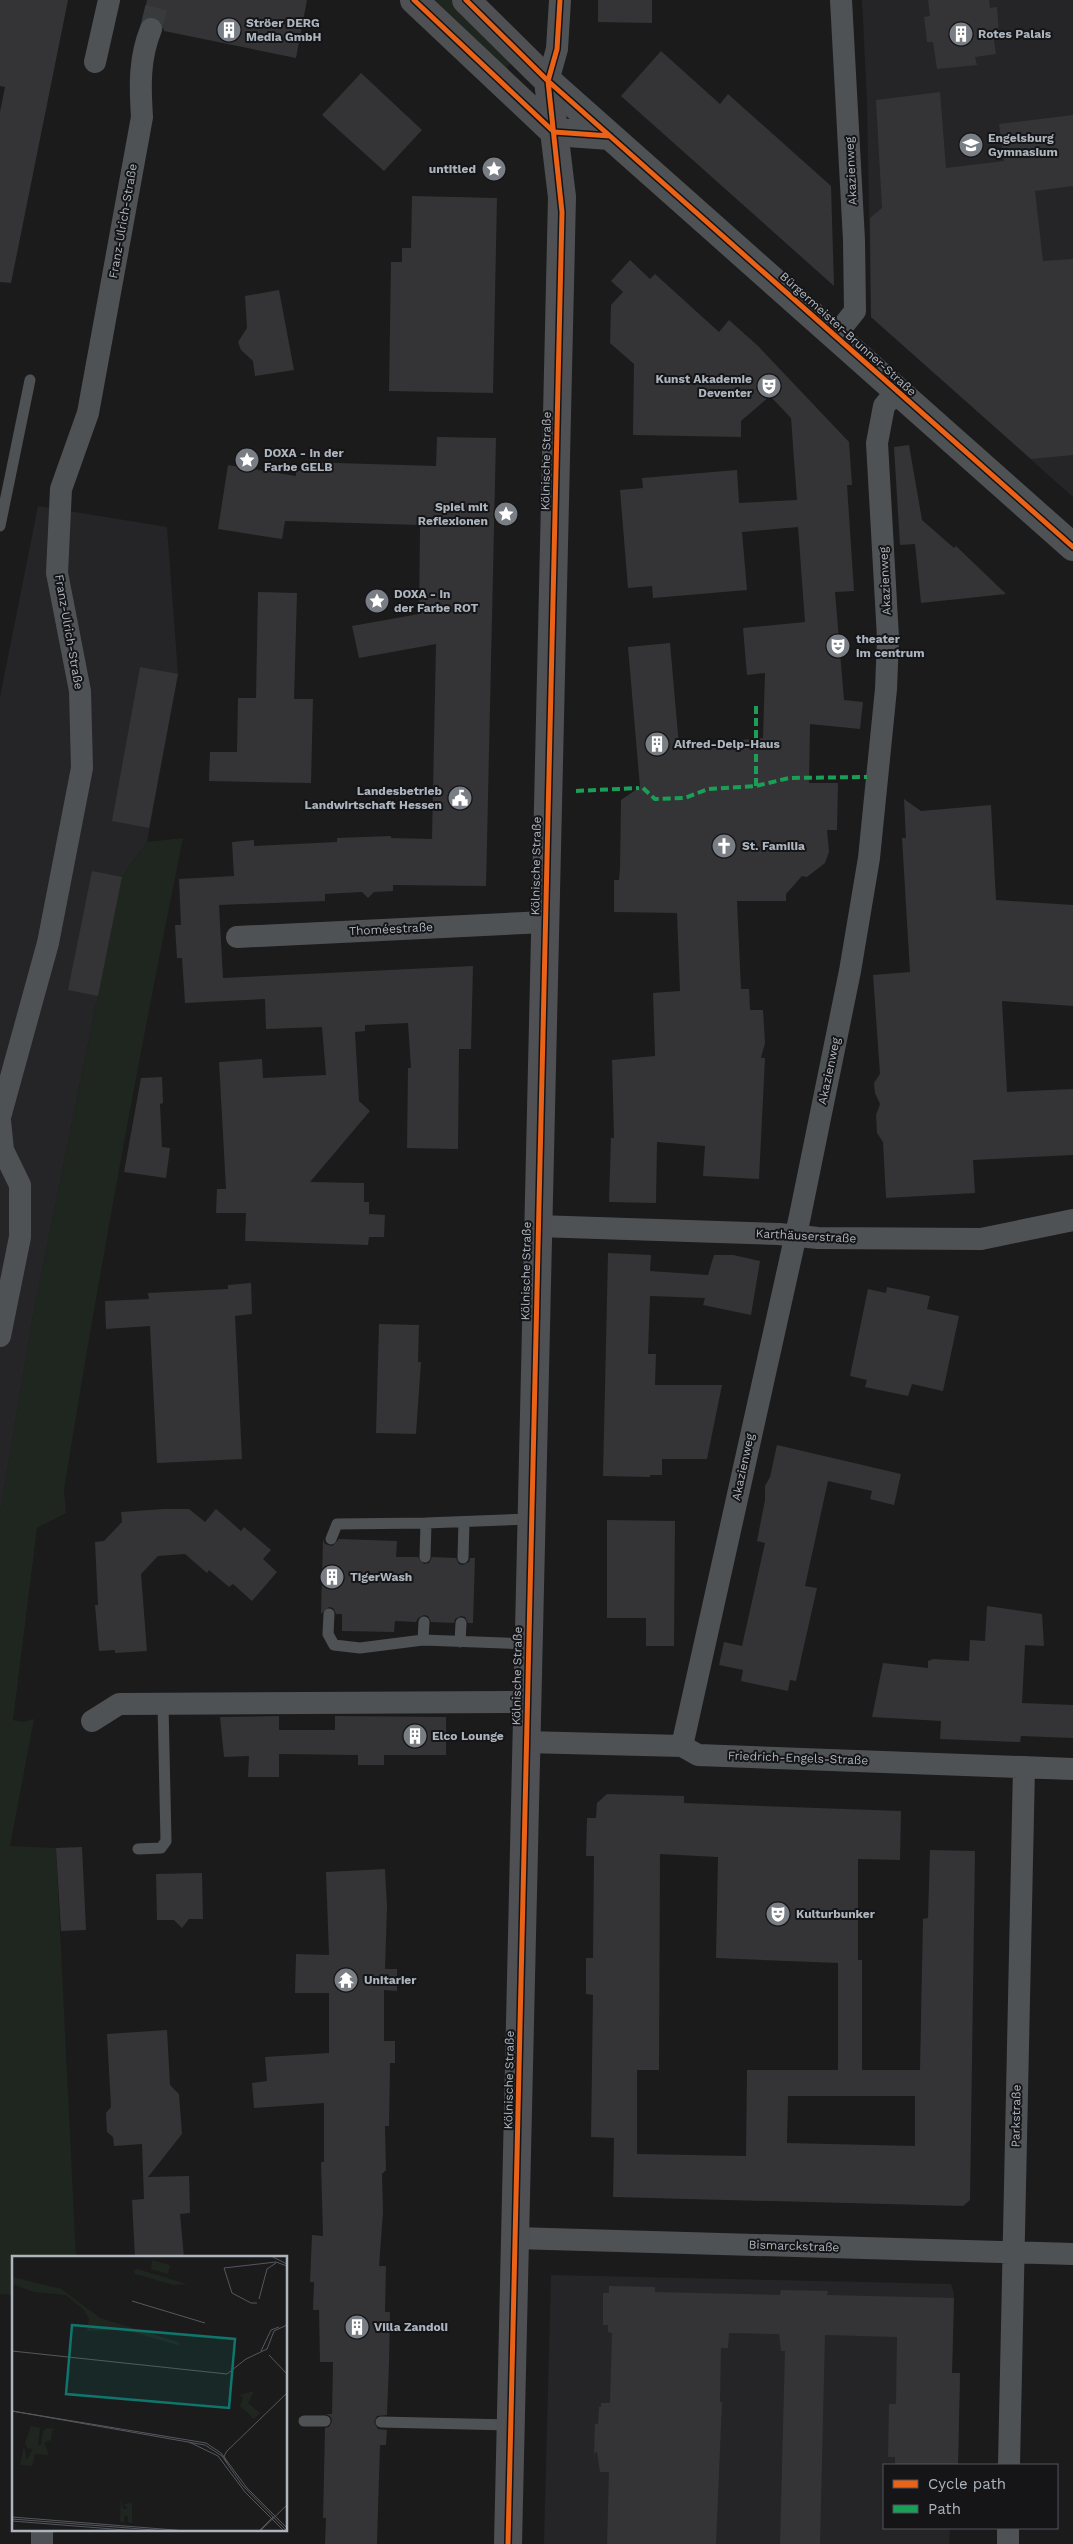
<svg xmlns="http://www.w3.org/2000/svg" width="1073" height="2544" viewBox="0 0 1073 2544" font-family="'Work Sans',sans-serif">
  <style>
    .built { fill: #252528 }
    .green { fill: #1f261f }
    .building { fill: #343436; fill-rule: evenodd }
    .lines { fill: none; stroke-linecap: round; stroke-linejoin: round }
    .minor-tunnel { stroke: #383a3c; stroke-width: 22; stroke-dasharray: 22 11; stroke-linecap: butt }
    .service { stroke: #4f5255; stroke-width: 11 }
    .minor { stroke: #4f5255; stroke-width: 22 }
    .tertiary { stroke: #4f5255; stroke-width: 28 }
    .secondary { stroke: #4e5053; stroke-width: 28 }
    .quiet { stroke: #1a9f57; stroke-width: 4; stroke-dasharray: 8 4; stroke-linecap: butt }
    .cycleway-casing { stroke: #151518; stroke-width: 8 }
    .cycleway { stroke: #ea6118; stroke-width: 5 }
    .labels { text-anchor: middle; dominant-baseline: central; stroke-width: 4; stroke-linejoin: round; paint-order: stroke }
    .poi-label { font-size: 12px; font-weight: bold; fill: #acb4bd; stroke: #151518; text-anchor: start }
    .street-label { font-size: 12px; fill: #acb4bd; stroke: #151518 }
    .inset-road { fill: none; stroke: #55585c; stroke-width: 1 }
    .view { fill: #0f766e; fill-opacity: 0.15; stroke: #0f766e; stroke-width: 2.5 }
    .inset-edge { fill: none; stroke: #acb4bd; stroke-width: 2.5 }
  </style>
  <rect width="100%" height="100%" fill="#1b1b1c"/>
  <!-- built -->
  <path class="built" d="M862,0H1073V497L871,317L867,102Z
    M38,506L167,527L178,674L147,842L122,877L33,1316L0,1514V697Z
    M551,2275L951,2284L954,2293L952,2373H960L958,2465H884V2528H950L949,2544H544Z"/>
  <!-- green -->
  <path class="green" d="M435,0H451L514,60L506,68Z
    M183,838C139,1055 99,1272 64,1490L66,1513L37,1528L13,1720L23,1722L34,1719L10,1846L56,1848L76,2258H14V2295L0,2294V1514L33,1316L122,877L147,842Z"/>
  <!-- building -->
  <path class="building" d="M0,0H68L11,283L0,282V112L5,87L0,86Z
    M147,0H307L296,58L164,31L161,21L156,17L143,18Z
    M598,0H652V23L598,22Z
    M928,0H989L990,8L997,7L999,33L993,34L996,54L975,57L977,65L937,69L933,42H927L924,17L930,16Z
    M661,51L720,104L728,94L831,186L834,286L621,96Z
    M361,73L422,130L384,171L322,115Z
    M940,92L946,168L1004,161L999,124L1073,115V186L1035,191L1043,261L1073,259V455L1031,459L871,317L870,218L882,208L876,100Z
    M412,196L497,198L493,393L389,391L391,262H402V248H411Z
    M630,260L650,279L655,274L719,332L729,320L758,346L849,442L852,485H847L854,591L835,592L844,700L863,702L860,729L810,724L809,783H838L837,830H827L829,852L825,863L807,877L802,876L786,894V901H737L741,989H749L750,1010H763L765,1043L761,1058H765L759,1179L703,1176L705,1146L657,1142L656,1203L609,1202L611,1138H614L612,1060L655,1056L653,993L680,991L677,913L614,912V880H619L620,868L621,800L640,787L628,647L670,643L679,746L763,738L765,673L747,675L743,628L805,622L798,527L742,532L747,590L653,598L652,586L628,588L620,490L643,488L642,478L737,470L739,503L797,500L791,418L770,396L741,421V437L633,435L634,364L610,343L611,305L623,292L611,281Z
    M279,290L294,370L255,376L253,361L241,350L238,342L247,328L245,296Z
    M437,437L496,438L486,886L393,885V891L374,892L368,898L362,892L325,894V901L219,905L223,978L473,966L471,1049H459L458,1149L407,1148L408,1068H411L408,1023L365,1025V1031L355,1032L359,1101L370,1111L310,1182L364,1183V1202H369V1214L385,1215L384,1237H369L368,1245L245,1241L246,1213H216L217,1189H226L219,1062L262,1059L263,1078L326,1075L322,1027L266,1029L265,999L185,1003L182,958H177L175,925H181L179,879L234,876L232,842L254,840V846L337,842V838L391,836V838L432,839L436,644L359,658L352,626L419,614L420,525L285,521L282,539L218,529L228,465L296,476V471H303V462L436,466Z
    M909,445L922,520L954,548L956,546L1006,594L921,603L915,544L900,545L894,447Z
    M258,592L297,593L294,699H313L311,783L209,781L210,752H237L238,698H256Z
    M140,667L178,674L149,828L112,821Z
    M904,799L921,811L991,805L996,900L1073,905V1006L1002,1001L1007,1092L1073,1089V1155L973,1160L975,1193L886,1198L883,1142L877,1133L876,1115L880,1104L875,1093L874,1083L880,1074L873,975L910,972L902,838H906Z
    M92,871L122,877L98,996L68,990Z
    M162,1077L163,1103L160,1104L162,1147L170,1148L166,1178L124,1172L141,1078Z
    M608,1253L651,1255L650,1271L708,1275L714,1255H733L760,1261L751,1315L703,1305L705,1298L650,1296L648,1354H656L655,1385H722L707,1459H662V1475H650V1477L603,1476Z
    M251,1283L252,1314L235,1316L242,1459L157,1463L150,1326L106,1329L105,1301L149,1299L148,1293L228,1289V1285Z
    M887,1287L930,1296L927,1309L959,1316L943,1391L912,1384L908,1396L865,1387L867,1380L850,1376L868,1289L886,1293Z
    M379,1324L419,1325L418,1362H421L416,1434L376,1433Z
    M777,1445L901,1474L894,1505L870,1499L872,1491L828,1481L805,1586L817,1588L796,1681L790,1680L788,1691L741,1681L743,1670L719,1665L724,1642L742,1646L765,1543L757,1541L765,1500V1486L770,1477Z
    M164,1509H189L205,1522L216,1509L241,1531L244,1527L271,1550L263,1559L277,1572L252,1601L233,1584L229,1587L209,1570L207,1573L185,1554L158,1556L141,1574L147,1651L115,1653V1650L99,1651L95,1605H98L95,1542L104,1541L122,1522L121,1512Z
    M607,1520L675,1521L674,1646H646V1618H607Z
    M323,1539L325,1544L332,1546L339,1539L397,1541L396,1557H418L424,1564L429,1563L432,1557L456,1558L459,1564L463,1565L469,1562L470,1558H475L473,1623H468L465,1617L461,1616L455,1619L454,1623L431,1622L428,1616L424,1615L418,1618L416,1622L395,1621L394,1632L342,1631V1614H336L333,1608L329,1607L321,1614Z
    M987,1606L1042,1614L1044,1646L1025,1645L1022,1703L1073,1705V1738L1021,1736L1020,1742L940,1739L941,1721L872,1717L883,1663L928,1668V1661L933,1659L969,1661L970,1640L985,1641Z
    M279,1716V1730H335V1716L446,1717V1755H384V1765H358V1755L279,1754V1777H248L249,1756L224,1757L220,1717Z
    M607,1794L684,1796V1803L901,1811L900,1860L858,1859V1960H862V2070H920L923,1919L928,1918L930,1850L975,1851L970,2200L963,2206L613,2197L614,2138L591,2137L593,1995L586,1994V1958H593L594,1856H586L587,1818H596L597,1803ZM660,1854L718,1857L716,1958L838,1963V2070H747L746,2156L637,2154V2070H659ZM788,2096H915V2146L787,2143Z
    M82,1847L86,1930L61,1931L56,1848Z
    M385,1869L387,1907L385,1969H397V1991L384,1990V2041H395V2063H390L389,2126H385L386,2170L382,2174L383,2212L379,2266H386L385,2312H390L389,2364L387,2415L377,2416L374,2422L378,2429L387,2430L386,2445H380L377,2544H325L326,2518H323L325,2428L329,2427L332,2421L331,2417L326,2414H332L333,2362H320L319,2310H313L314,2282H310L312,2235L323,2236L321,2162H324V2103L254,2108L252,2083L267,2081L265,2057L329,2053V1993H295L296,1954L329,1955L326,1872Z
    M202,1873L203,1919H189L182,1928L174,1920H157L156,1874Z
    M167,2030L170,2085L179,2094L182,2134L148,2177L189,2176L190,2213L180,2214L184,2258H135L132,2200L144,2199L142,2144L114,2146L113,2137L107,2132L106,2113L111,2107L107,2034Z
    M609,2286L655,2287V2292L780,2295L781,2290L828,2291L827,2295L954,2298L952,2373H960L958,2465H895V2457H888L889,2404H896L897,2337L825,2335L820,2544H780L785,2351H781L779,2334L729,2333L728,2348H721L720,2402H722L716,2544H607L609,2472H600L597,2452L594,2453L595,2424H598L599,2407H601V2403H610L612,2333L608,2332V2325H603V2293H609Z"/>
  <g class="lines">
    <!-- minor-tunnel -->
    <path class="minor-tunnel" d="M151,29L158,0"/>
    <!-- service -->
    <path class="service" d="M0,526L30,380
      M331,1539L337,1524L426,1523
      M425,1557L426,1523L530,1519
      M463,1558L464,1522
      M329,1614L328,1634L334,1645L360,1648L423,1640
      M424,1622L423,1640L528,1644
      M460,1642L461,1623
      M138,1849L161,1848L166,1841L163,1704
      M304,2421H325
      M381,2422L511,2425"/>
    <!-- minor -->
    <path class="minor" d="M95,62L109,0
      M548,81L557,49L560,0
      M835,336L855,311L854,240L841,0
      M237,937L545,922
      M0,1117L48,943L82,768L80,691L57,573L61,489L88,413L142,117C140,87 139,58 151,29
      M0,1121L3,1150L20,1185V1237L0,1336
      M537,1226L779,1234L818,1238L981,1239L1073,1220
      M92,1721L119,1704L526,1702
      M525,1742L682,1746L698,1755L1073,1769
      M682,1746L800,1216L850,971L869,858L886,689L888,638L877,443L884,406L897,391
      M515,2238L1073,2254
      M1009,2465L1024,1767
      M42,2544V2530
      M1008,2544V2528"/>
    <!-- tertiary -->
    <path class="tertiary" d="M548,81L1073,547
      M554,132L610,136"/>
    <!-- secondary -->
    <path class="secondary" d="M414,0L554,132
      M466,0L548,81L562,197L508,2544"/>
    <!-- quiet -->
    <path class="quiet" d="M756,786V702
      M643,788L655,799L685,798L708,789L756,786L789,778L867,777
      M576,791L639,788"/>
    <defs>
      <path id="cycleway" d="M414,0L554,132L610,136
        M466,0L548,81L1073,547
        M508,2544L562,212L548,81L557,49L560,0"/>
    </defs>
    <!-- cycleway casing -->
    <use href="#cycleway" class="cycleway-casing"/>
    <!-- cycleway -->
    <use href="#cycleway" class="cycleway"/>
  </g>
  <!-- icons -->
  <defs>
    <symbol id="building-disc" viewBox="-11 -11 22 22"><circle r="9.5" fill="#797e85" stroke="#151518"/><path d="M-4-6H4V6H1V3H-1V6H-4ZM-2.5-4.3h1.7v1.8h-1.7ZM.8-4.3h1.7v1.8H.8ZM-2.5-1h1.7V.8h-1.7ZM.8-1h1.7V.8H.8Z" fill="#fff"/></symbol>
    <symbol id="school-disc" viewBox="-11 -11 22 22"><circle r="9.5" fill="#797e85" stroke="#151518"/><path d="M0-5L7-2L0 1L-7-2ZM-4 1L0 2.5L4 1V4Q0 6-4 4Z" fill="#fff"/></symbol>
    <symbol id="sight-disc" viewBox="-11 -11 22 22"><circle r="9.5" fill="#797e85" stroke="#151518"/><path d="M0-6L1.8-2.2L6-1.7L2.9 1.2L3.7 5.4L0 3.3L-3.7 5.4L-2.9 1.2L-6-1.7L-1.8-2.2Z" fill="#fff"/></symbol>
    <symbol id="theatre-disc" viewBox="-11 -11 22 22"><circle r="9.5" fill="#797e85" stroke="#151518"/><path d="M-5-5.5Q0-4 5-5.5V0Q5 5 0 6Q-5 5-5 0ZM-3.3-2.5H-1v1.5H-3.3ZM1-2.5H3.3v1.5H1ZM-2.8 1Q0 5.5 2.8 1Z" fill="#fff"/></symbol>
    <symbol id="civic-disc" viewBox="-11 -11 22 22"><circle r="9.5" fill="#797e85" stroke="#151518"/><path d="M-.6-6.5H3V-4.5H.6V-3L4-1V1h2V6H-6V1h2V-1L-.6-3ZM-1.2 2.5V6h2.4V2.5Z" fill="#fff"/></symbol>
    <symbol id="church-disc" viewBox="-11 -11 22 22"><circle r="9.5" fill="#797e85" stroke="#151518"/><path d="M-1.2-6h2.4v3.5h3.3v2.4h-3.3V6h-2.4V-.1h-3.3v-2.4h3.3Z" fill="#fff"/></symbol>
    <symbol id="temple-disc" viewBox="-11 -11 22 22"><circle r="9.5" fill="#797e85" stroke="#151518"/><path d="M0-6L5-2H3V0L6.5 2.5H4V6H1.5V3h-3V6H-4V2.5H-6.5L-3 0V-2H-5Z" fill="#fff"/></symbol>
  </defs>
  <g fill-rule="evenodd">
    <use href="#building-disc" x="215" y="16" width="28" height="28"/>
    <use href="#building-disc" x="947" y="20" width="28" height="28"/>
    <use href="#school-disc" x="957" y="131" width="28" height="28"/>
    <use href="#sight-disc" x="480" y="155" width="28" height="28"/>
    <use href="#theatre-disc" x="755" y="372" width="28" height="28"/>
    <use href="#sight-disc" x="233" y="446" width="28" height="28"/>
    <use href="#sight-disc" x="492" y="500" width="28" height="28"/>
    <use href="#sight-disc" x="363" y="587" width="28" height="28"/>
    <use href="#theatre-disc" x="824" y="632" width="28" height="28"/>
    <use href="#building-disc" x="643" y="730" width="28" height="28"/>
    <use href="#civic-disc" x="446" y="784" width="28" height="28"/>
    <use href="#church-disc" x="710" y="832" width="28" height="28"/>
    <use href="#building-disc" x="318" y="1563" width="28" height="28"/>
    <use href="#building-disc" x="401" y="1722" width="28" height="28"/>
    <use href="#theatre-disc" x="764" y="1900" width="28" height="28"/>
    <use href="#temple-disc" x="332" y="1966" width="28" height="28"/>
    <use href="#building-disc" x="343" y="2313" width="28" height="28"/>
  </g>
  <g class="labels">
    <!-- poi labels -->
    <g class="poi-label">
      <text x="246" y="23">Ströer DERG<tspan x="246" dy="14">Media GmbH</tspan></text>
      <text x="978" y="34">Rotes Palais</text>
      <text x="988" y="138">Engelsburg<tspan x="988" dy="14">Gymnasium</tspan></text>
      <text x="476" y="169" text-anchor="end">untitled</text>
      <text x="752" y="379" text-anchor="end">Kunst Akademie<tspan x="752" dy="14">Deventer</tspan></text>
      <text x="264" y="453">DOXA - in der<tspan x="264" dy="14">Farbe GELB</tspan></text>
      <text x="488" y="507" text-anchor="end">Spiel mit<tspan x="488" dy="14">Reflexionen</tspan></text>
      <text x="394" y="594">DOXA - in<tspan x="394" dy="14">der Farbe ROT</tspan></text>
      <text x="856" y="639">theater<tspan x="856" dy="14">im centrum</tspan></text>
      <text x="674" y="744">Alfred-Delp-Haus</text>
      <text x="442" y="791" text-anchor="end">Landesbetrieb<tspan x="442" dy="14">Landwirtschaft Hessen</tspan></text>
      <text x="742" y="846">St. Familia</text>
      <text x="350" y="1577">TigerWash</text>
      <text x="432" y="1736">Elco Lounge</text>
      <text x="796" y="1914">Kulturbunker</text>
      <text x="364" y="1980">Unitarier</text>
      <text x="374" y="2327">Villa Zandoli</text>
    </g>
    <!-- street labels -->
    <g class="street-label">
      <text transform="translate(851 171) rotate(-93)">Akazienweg</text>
      <text transform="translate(123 221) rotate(-80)">Franz-Ulrich-Straße</text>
      <text transform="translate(848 334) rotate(42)">Bürgermeister-Brunner-Straße</text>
      <text transform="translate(546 461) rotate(-89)">Kölnische Straße</text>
      <text transform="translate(885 581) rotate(-93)">Akazienweg</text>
      <text transform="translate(69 632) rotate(80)">Franz-Ulrich-Straße</text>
      <text transform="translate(536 866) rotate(-89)">Kölnische Straße</text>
      <text transform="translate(391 929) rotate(-3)">Thoméestraße</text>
      <text transform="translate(829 1071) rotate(-78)">Akazienweg</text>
      <text transform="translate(806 1236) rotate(3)">Karthäuserstraße</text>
      <text transform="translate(526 1271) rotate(-89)">Kölnische Straße</text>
      <text transform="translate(743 1467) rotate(-78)">Akazienweg</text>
      <text transform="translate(517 1676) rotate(-89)">Kölnische Straße</text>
      <text transform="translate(798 1758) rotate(2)">Friedrich-Engels-Straße</text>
      <text transform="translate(509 2080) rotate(-89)">Kölnische Straße</text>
      <text transform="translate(1016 2116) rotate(-89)">Parkstraße</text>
      <text transform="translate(794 2246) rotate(2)">Bismarckstraße</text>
    </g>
  </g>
  <!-- overview -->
  <g transform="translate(12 2256)">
    <rect width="275" height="275" fill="#1b1b1c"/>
    <path d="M140,4L158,9L156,18L139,13ZM125,13L175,28L162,29L123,18L122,14ZM0,21L49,33L88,62L166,86L169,90L113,74L75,75L77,63L72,54L54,39L22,36L0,28ZM242,135L236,147L248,157L242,163L228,150L231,141L227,139ZM19,170L28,172L26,189H29L31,175L35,172L43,173L40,175L39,184L32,187L37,199L23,198L20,210L8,209L12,190L15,204L20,194H24L15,192L13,187ZM109,240L111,253H116L112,248L120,247V267L116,266V260H112V266H108Z" fill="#1f261f"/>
    <path class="inset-road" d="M259,0L275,8M247,43L255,13L264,7M120,45L193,67M245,47H239L220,37L212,12L264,6L275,10M0,95L215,118L234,103L255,93L262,75L275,69M249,95L259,74L267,71M257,99L275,118M0,155L194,187L209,197L235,232L275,272M0,155L193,189L210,200L230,229L275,275M177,186L206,200L233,236L272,275M215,207L212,200L215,195L275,137M0,261L175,275M0,263L155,275M0,265L126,275M247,275L261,261M248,275L275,249"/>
    <path class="view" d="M60,69L223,83L217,152L54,138Z"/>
    <rect width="275" height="275" class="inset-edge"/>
  </g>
  <!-- legend -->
  <rect x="883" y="2464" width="175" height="65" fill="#151518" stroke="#51555a"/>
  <rect x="893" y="2480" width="25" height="8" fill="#ea6118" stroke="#51555a"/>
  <text x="928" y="2489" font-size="15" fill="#acb4bd">Cycle path</text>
  <rect x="893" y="2505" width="25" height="8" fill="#1a9f57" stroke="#51555a"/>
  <text x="928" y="2514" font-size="15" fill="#acb4bd">Path</text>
</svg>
